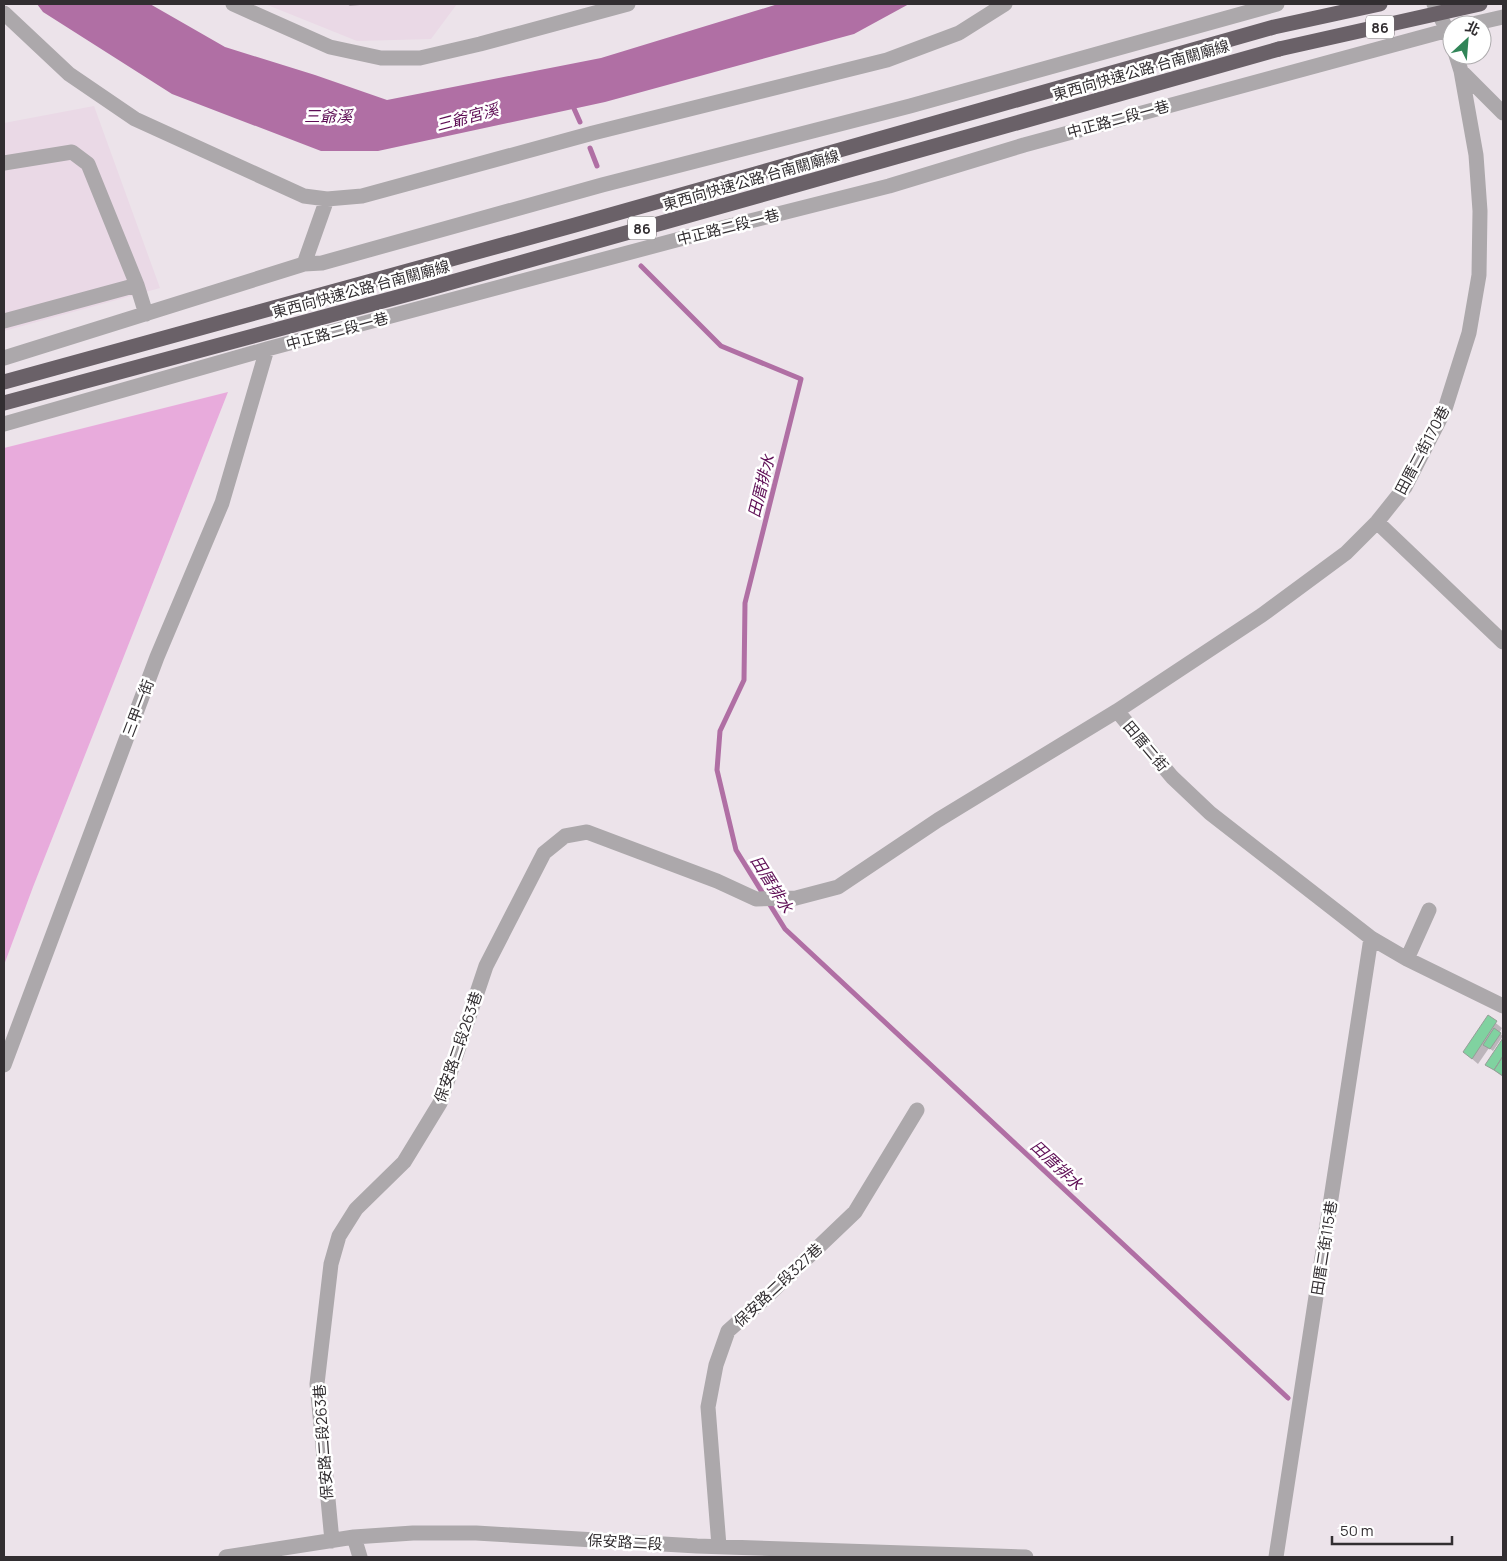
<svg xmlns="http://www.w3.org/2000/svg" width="1507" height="1561" viewBox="0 0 1507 1561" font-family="Manrope,'Noto Sans TC',sans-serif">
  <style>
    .built { fill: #ead9e6 }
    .green { fill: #e8abdc }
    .water { fill: #b06fa4 }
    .shadow { fill: #0003 }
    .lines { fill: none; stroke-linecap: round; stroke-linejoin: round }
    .stream { stroke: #b06fa4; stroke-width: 5 }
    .building { fill: #80d2a0; stroke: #949e97 }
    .minor { stroke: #aca8ab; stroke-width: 15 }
    .highway { stroke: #6a6168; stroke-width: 15 }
    .highway-bridge { stroke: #6a6168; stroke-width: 15 }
    .labels { text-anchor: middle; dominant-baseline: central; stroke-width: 5; stroke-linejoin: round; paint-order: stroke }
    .shield { fill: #fff; stroke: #706d6f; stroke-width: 1 }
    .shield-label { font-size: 14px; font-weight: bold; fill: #322e31 }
    .street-label { font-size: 15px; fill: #322e31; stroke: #fff }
    .water-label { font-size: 16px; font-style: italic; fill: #5e0e55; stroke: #fff }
  </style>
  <rect width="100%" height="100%" fill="#ece3ea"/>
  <!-- built -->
  <path class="built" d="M265,4H457L431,39L357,41Z
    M94,106L160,288L4,331V123Z"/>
  <!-- green -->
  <path class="green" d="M228,392L33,887L4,965V448Z"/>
  <!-- water -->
  <path class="water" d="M37,4H150L225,47L315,75L387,100L601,58L778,4H909L854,34L605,102L378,151H321L172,94L43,12Z"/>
  <!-- shadow -->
  <path class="shadow" d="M347,4H370L350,6Z
    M1488,1017L1502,1028L1499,1033L1503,1036L1493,1051L1489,1048L1478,1064L1464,1052Z
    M1503,1040V1077L1487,1065Z"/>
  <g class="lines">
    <!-- stream -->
    <path class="stream" d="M572,104L580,122
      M590,148L597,166
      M641,266L721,346L801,379L745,603L744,680L720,731L717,770L736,850L785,929L1288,1398"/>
  </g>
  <!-- building -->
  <path class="building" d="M1488,1015L1497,1021L1472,1059L1463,1052Z
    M1494,1028L1501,1033L1490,1049L1483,1045Z
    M1503,1038V1056L1494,1070L1485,1065Z
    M1503,1056V1076L1494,1070Z"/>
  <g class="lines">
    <!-- minor -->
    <path class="minor" d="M233,4L330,47L381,58H420L480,44L628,4
      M1434,4L1447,30L1452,43
      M4,13L69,74L135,119L304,196L327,199L362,196L593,133L887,60L959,33L1005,4
      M1468,25L1503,17
      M1461,71L1503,113
      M4,163L72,152L88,164L137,285L146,314
      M304,264L327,199
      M4,321L137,285
      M4,358L304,264L322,263L602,185L910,106L1277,4
      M4,424L267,349L710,231L889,186L1024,145L1452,29
      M1377,522L1503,642
      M1117,711L1172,777L1210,813L1371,938L1407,959L1503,1006
      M1407,959L1429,910
      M4,1065L157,657L222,503L267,349
      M354,1537L360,1557
      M332,1541L317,1384L331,1264L339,1236L356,1209L404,1162L440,1103L486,966L544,853L565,836L587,832L717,881L756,899L796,898L838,887L938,820L1117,711L1262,615L1346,553L1377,522L1405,487L1445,409L1469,333L1479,275L1480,211L1476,155L1461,71L1456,55
      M719,1546L708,1407L716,1365L728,1331L765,1298L855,1212L917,1110
      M226,1557L354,1537L413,1533H476L697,1546L1026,1557
      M1276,1557L1371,938"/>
    <!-- highway -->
    <path class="highway" d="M4,382L575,225L1274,27L1380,4
      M4,403L420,291L1279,49"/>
    <!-- highway-bridge -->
    <path class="highway-bridge" d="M1279,49L1480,4"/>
  </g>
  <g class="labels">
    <!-- shield labels -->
    <g class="shield">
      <rect x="1366" y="15.5" width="28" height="23" rx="4"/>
      <rect x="628" y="216.5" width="28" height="23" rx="4"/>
    </g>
    <g class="shield-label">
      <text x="1380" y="27">86</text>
      <text x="642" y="228">86</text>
    </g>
    <!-- street labels -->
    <g class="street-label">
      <text transform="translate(1141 70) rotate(-16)">東西向快速公路 台南關廟線</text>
      <text transform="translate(1118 119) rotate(-15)">中正路二段一巷</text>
      <text transform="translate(751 180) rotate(-16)">東西向快速公路 台南關廟線</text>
      <text transform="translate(728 227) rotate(-14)">中正路二段一巷</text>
      <text transform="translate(361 289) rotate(-15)">東西向快速公路 台南關廟線</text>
      <text transform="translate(337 331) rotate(-15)">中正路二段一巷</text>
      <text transform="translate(1422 450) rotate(-62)">田厝二街170巷</text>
      <text transform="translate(138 708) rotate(-69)">三甲一街</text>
      <text transform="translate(1146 746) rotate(50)">田厝二街</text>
      <text transform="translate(458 1047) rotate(-71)">保安路二段263巷</text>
      <text transform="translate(1324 1248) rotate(-81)">田厝二街115巷</text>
      <text transform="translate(778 1285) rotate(-43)">保安路二段327巷</text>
      <text transform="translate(323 1442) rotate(-94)">保安路二段263巷</text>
      <text transform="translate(625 1542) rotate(3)">保安路二段</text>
    </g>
    <!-- water labels -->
    <g class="water-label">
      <text x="328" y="116">三爺溪</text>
      <text transform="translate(467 117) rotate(-15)">三爺宮溪</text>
      <text transform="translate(761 486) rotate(-76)">田厝排水</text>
      <text transform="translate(772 884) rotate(58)">田厝排水</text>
      <text transform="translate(1057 1165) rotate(43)">田厝排水</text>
    </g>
  </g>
  <!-- border -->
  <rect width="1507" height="1561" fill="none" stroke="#322e31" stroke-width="10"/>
  <!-- north arrow -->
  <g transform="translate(1467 40) rotate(26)"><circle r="24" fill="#ffffff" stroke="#adabad"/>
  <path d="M0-4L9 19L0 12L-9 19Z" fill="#318558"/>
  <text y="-8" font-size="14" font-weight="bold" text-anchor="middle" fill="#322e31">北</text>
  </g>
  <!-- scale -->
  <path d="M1332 1536v8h120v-8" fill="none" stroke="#322e31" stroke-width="2.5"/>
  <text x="1340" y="1536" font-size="15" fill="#322e31" stroke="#ffffff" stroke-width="4" paint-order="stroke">50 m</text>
</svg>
